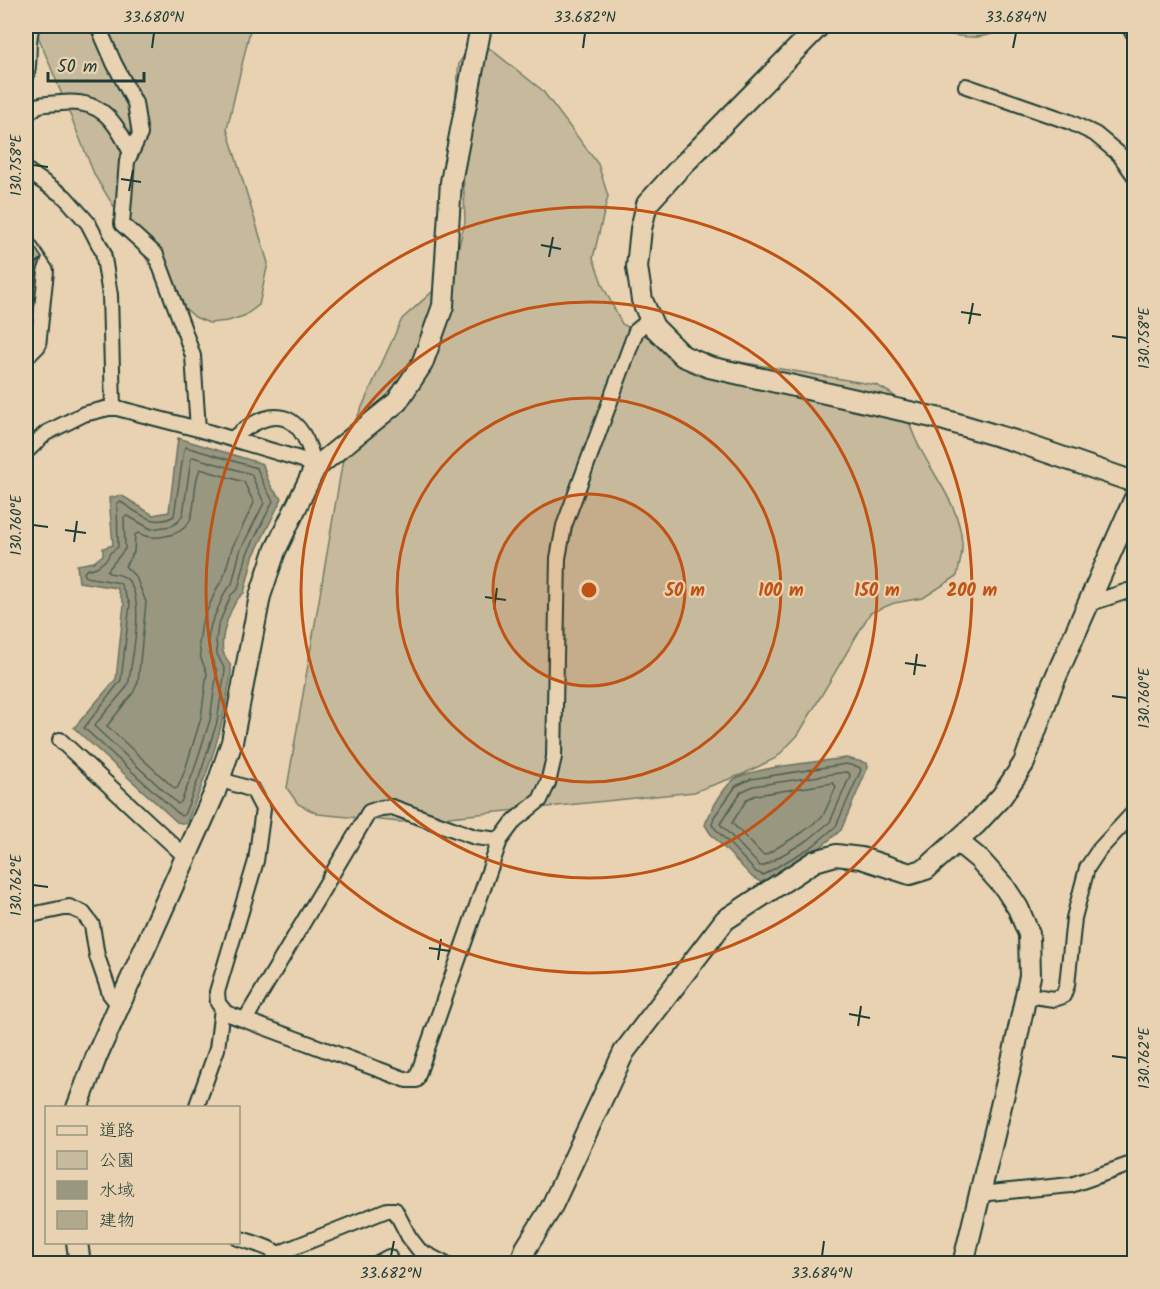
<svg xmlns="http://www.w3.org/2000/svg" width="1160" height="1289" viewBox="0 0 1160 1289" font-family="Kalam,'Klee One',sans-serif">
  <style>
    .green { fill: #c7ba9c; stroke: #737c68; stroke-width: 1.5 }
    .water { fill: #999780; stroke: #687362; stroke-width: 1.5 }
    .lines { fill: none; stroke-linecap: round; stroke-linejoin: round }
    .shore { stroke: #506152; stroke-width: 1.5 }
    .street-casing { stroke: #1f3d34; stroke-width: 18 }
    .secondary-casing { stroke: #1f3d34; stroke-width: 24 }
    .street { stroke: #e8d2b1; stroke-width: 14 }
    .secondary { stroke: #e8d2b1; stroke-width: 20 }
    .shaded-wall { fill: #7c7663; stroke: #1f3d34; stroke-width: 1.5 }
    .building { fill: #b1a88e; stroke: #1f3d34; stroke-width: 1.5 }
    .ticks { fill: none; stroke: #1f3d34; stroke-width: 2 }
    .ring { fill: none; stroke: #c05314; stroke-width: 3 }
    .centre { fill: #c05314; stroke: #e8d2b1; stroke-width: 3 }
    .ring-label { font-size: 18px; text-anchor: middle; font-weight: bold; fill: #c05314; stroke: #e8d2b1; stroke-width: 4.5; stroke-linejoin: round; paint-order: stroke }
    .neatline { fill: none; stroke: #1f3d34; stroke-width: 2 }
    .ticks-label { font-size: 15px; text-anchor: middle; fill: #1f3d34 }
  </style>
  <rect width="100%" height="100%" fill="#e8d2b1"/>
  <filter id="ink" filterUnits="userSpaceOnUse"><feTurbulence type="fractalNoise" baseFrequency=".0167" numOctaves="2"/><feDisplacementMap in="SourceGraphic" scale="12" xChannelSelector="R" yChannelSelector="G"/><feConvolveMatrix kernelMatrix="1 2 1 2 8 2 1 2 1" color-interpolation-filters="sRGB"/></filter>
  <g filter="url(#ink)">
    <!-- green -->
    <path class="green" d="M34,26H251L227,129L268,263L259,305L244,316L228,321L209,323L195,317L175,299L157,276L95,176Z
      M930,26H995L992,34C974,40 946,37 930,26Z
      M472,44H484L542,90L598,164L608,196L593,258L603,286L622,324L663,345L704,356L876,385C910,402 902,408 915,438C931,474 960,503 962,544C963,554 959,566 957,576L923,598L894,603L870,613L798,735L776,758L743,774L694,792L400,822L318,814L298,804L287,788L346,442L402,319L452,274L465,222L463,167L454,115L459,63Z"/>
    <!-- water -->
    <path class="water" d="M178,438L263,464C267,478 270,490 282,498L253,557L244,593C231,602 220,636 223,651C224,657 230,662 231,668C232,674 229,685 228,691C221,738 205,780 186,824L177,822L74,728L116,679L124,604L117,588L79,582L77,565L94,562L103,555V548L113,545L109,498L121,495L153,515L169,512Z
      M846,758L867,763L868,767L841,830L816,851L762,883L752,877L710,833L705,825C709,813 722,790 732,781C748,767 822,762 846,758Z"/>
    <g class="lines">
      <!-- shore -->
      <path class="shore" d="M186,447L257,468L263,483L273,501L247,554L238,589L231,595L218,626L216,640L217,654L225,670L217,722L200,775L184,815L181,816L84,728L121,680L130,604L120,583L86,577L84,573L86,570L97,567L107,559L110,553L118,547L117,503L121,502C138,513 154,528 174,516L184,450Z
        M193,457L251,474L264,503L240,551L232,584L225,592L211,624L208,639L210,655L217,671L210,720L193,773L181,802L178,804L94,726L126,688L129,681C132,655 146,600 127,579C122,574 115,574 109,573L107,571L125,549L124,517L128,516L151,529L171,526L178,522L183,514L191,459Z
        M200,469L244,482L254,503L232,548L223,579L217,588L202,622L199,643L201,659L207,673L201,718L185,770L178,787L175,789L107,726L133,693L138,682L146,602L136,577L125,566L134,552L135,535L138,533C148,538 155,538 166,536C205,529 188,494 200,469Z
        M846,764L859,767L861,770L836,826L813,846L763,875L756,872L712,825L714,817L736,786L751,779Z
        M846,772L849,773L850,776L830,822L808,840L763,866H760L720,824L741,792L753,786Z
        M833,783L836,787L823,816L803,832L765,855L762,854L732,823L747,799L756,795Z"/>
      <defs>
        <path id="street" d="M98,26L114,63L135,103L140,134L127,161L122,224L156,255L183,327L193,356L198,429
          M26,77C31,61 26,43 32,26
          M966,86L1070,122L1095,134L1119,154L1134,175
          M26,113C31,112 33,109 37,106C44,103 54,104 61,103C101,99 115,120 131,153
          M26,170L65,197L88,223L103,252L110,295L113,407
          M26,241L46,271L38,346L26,358
          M232,439C276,401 303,413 315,468
          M26,452L46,433L84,414L113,407L198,429L303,460L315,468
          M1088,604L1134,589
          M60,740L187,858
          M219,779L253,790L263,809L256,861L217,992L218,1003L226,1013L407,1080H416L500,840L515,820L540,800L548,783L554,757L558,558L564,526L636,331L650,319
          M26,916L69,907L83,913L92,925L97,956L110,994L119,1005
          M1026,995L1054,999L1063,996L1067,985L1074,918L1087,868L1099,850L1134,812
          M245,1020L369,812L381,808L392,807L475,837L500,840
          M196,1108L217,1049L222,1008
          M979,1194L1071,1185L1134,1163
          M238,1238C256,1244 277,1248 289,1264
          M279,1255L287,1250L387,1210H395L409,1237L420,1251L445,1264
          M376,1264L389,1257"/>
        <path id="secondary" d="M819,26L676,172L647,204L641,229L637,267L642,300L654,327L683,356L709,367L941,419L1015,441L1134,482
          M1134,26V29
          M957,841L979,859L1005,888L1018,908L1029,934L1030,976L1014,1052L963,1264
          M77,1108L97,1055L215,792L232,742L260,596L275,551L315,468L397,402L422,364L443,306L451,182L481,26
          M77,1242L80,1264
          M520,1264L526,1248L551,1208L624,1052L725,920L815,861L836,855L861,858L910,874L926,869L976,824L1002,796L1024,763L1051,688L1134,500"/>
      </defs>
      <!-- street casing -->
      <use href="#street" class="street-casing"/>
      <!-- secondary casing -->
      <use href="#secondary" class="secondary-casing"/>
      <!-- street -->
      <use href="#street" class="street"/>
      <!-- secondary -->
      <use href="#secondary" class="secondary"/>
    </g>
    <!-- shaded-wall -->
    <path class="shaded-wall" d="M42,258L34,280L26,288V272Z"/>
    <!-- building -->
    <path class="building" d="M26,234L42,258L26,272Z"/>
  </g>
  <!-- ticks -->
  <path class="ticks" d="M152,48L154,33M583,48L585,33M1013,48L1016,33M33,165L48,167M121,179L141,182M129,191L133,170M541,245L561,249M549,257L553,237M961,312L981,315M969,324L973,303M1112,336L1127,338M33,525L48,527M65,530L86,533M74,542L77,521M485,597L506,600M494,609L497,588M905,663L926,666M914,675L917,654M1112,696L1127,698M33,885L48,887M429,948L450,951M438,960L441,939M849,1014L870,1018M858,1026L861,1006M1112,1056L1127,1058M391,1256L394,1241M822,1256L824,1241"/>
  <!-- distance rings -->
  <circle cx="589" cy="590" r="96" fill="#c05314" fill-opacity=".12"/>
  <g class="ring">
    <circle cx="589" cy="590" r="96"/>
    <circle cx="589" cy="590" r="192"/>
    <circle cx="589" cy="590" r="288"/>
    <circle cx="589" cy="590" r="383"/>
  </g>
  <circle cx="589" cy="590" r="9" class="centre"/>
  <g class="ring-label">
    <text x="685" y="596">50 m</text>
    <text x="781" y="596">100 m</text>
    <text x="877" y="596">150 m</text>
    <text x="972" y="596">200 m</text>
  </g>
  <!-- margin -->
  <rect width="1160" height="1289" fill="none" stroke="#e8d2b1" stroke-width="66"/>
  <!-- legend -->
  <rect x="45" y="1106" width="195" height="138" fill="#e8d2b1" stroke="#98967f" stroke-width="1.5"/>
  <rect x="57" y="1126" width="30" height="9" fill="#e8d2b1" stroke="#98967f" stroke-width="1.5"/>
  <text x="99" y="1136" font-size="18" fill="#1f3d34">道路</text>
  <rect x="57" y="1151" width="30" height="18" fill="#c7ba9c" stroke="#98967f" stroke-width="1.5"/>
  <text x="99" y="1166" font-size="18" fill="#1f3d34">公園</text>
  <rect x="57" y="1181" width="30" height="18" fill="#999780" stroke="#98967f" stroke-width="1.5"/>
  <text x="99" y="1196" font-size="18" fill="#1f3d34">水域</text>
  <rect x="57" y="1211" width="30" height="18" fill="#b1a88e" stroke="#98967f" stroke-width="1.5"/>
  <text x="99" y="1226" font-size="18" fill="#1f3d34">建物</text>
  <!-- scale -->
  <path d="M48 72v9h96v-9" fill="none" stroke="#1f3d34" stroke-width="3"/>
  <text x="57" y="72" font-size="18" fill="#1f3d34" stroke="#e8d2b1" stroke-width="4.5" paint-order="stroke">50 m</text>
  <rect x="33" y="33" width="1094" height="1223" class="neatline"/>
  <g class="ticks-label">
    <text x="154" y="22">33.680°N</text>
    <text x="585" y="22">33.682°N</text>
    <text x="1016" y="22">33.684°N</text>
    <text transform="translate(16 165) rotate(-90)" y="5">130.758°E</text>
    <text transform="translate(1144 338) rotate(-90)" y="5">130.758°E</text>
    <text transform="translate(16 525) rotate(-90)" y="5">130.760°E</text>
    <text transform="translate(1144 698) rotate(-90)" y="5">130.760°E</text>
    <text transform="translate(16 885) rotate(-90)" y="5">130.762°E</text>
    <text transform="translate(1144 1058) rotate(-90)" y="5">130.762°E</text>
    <text x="391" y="1278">33.682°N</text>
    <text x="822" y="1278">33.684°N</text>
  </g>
</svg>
